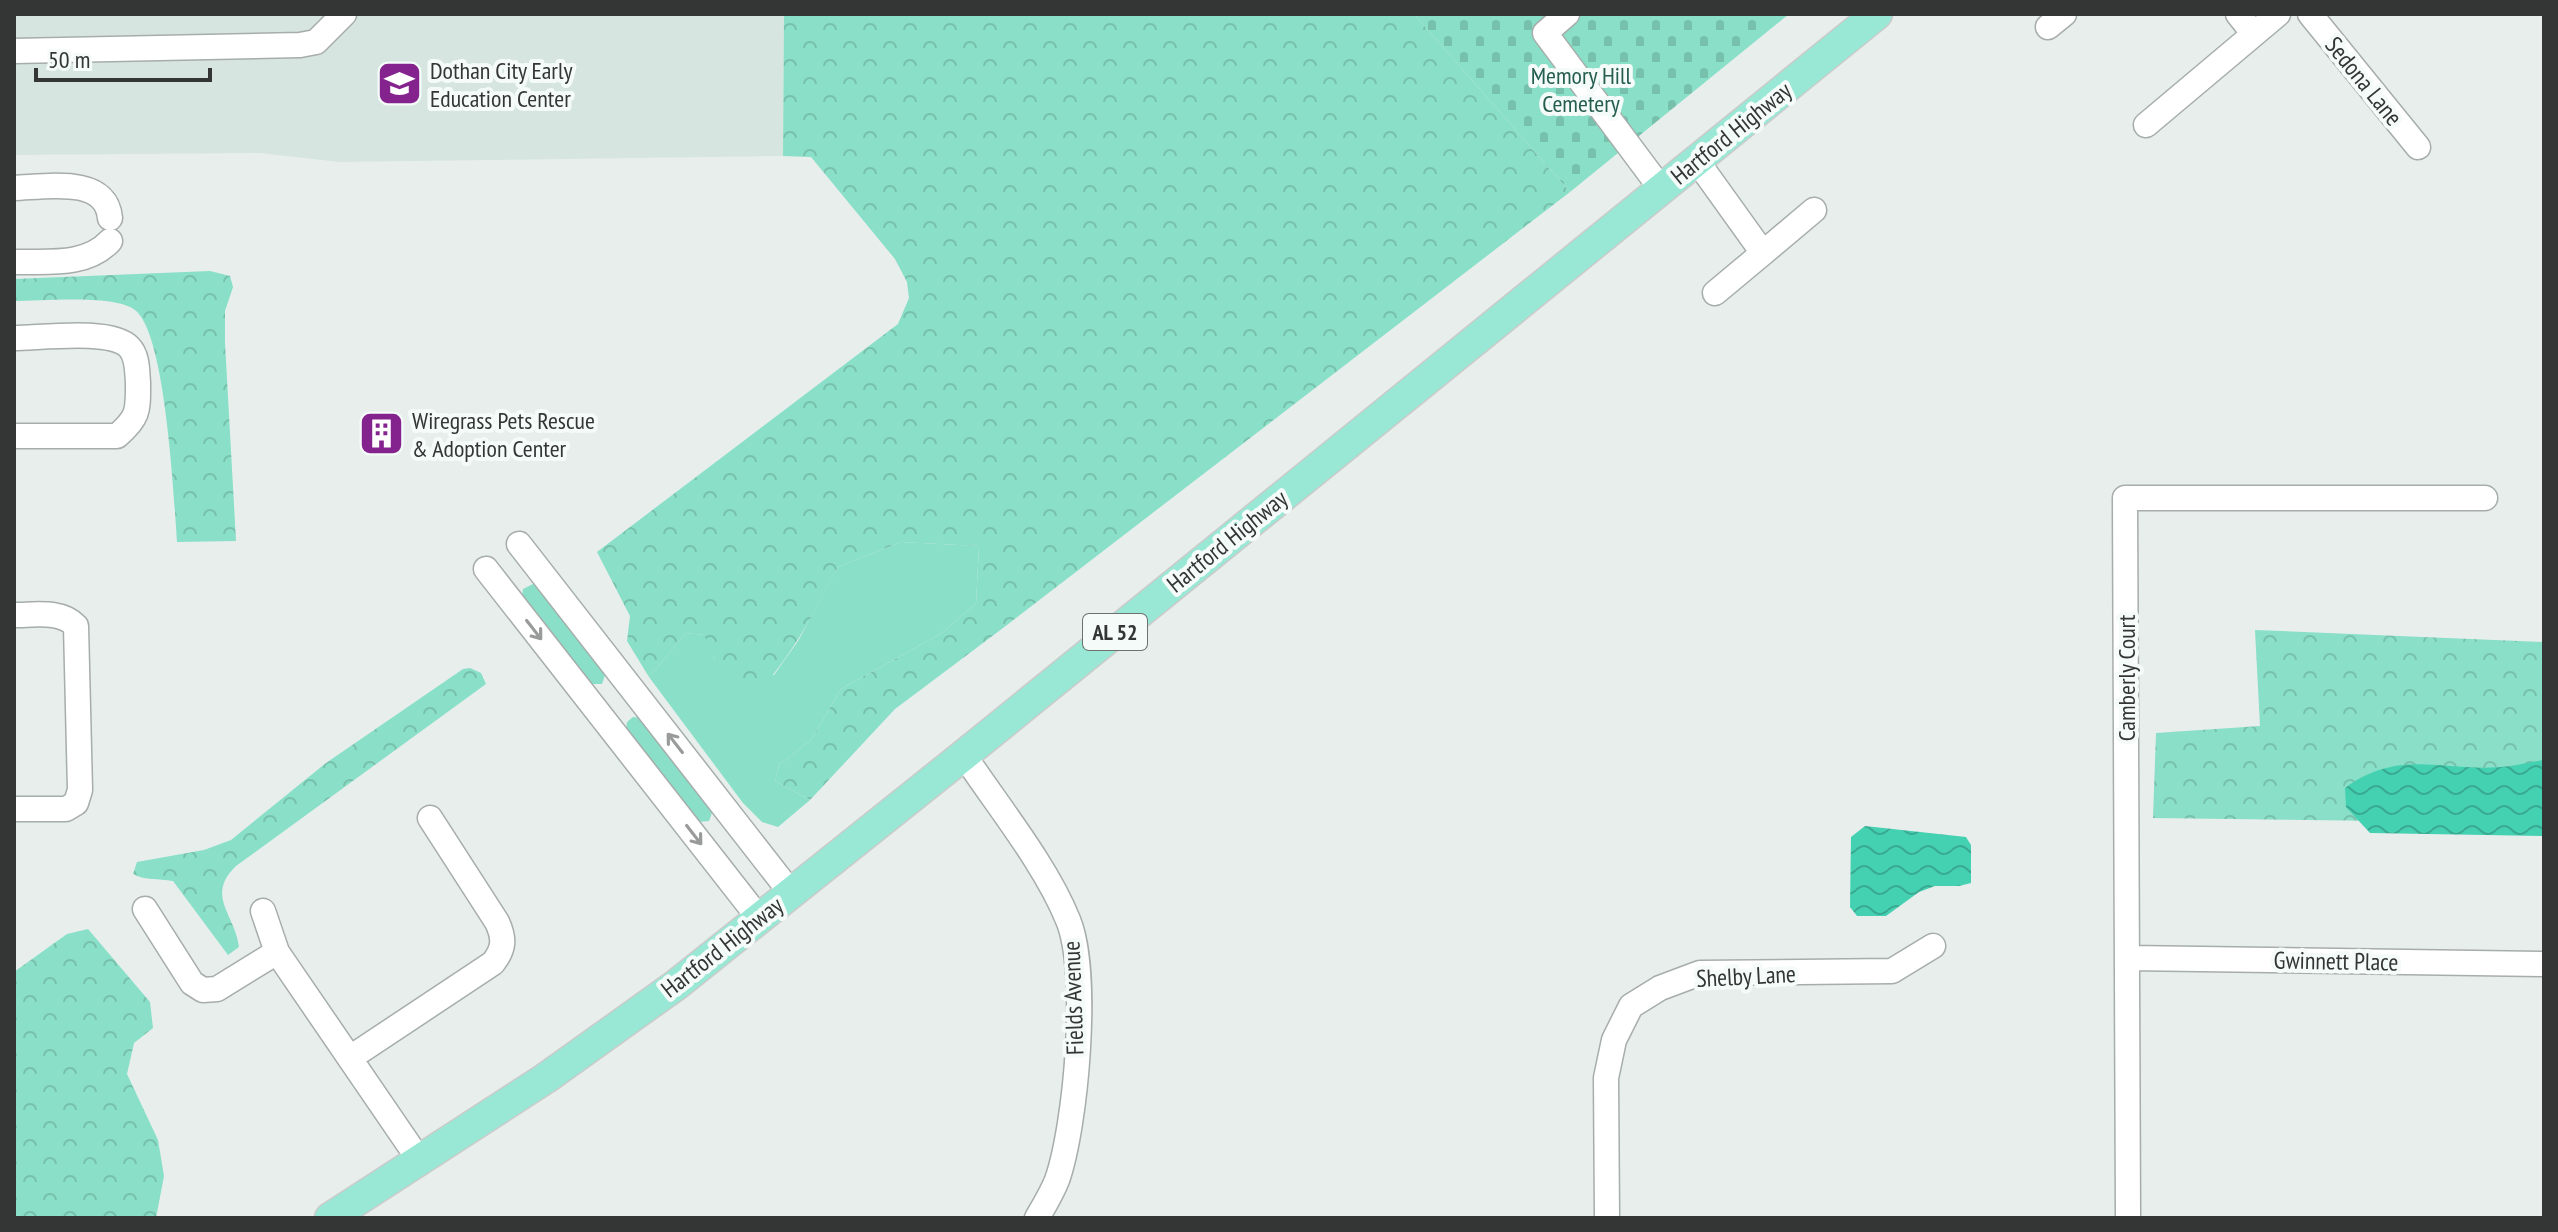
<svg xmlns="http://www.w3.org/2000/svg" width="2558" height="1232" viewBox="0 0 2558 1232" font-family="'PT Sans Narrow',sans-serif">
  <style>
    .built { fill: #d6e5e0 }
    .grass { fill: #89dfc7 }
    .forest { fill: url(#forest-crowns) }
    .cemetery { fill: url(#cemetery-stones) }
    .water { fill: url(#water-waves) }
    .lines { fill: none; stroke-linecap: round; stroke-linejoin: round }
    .minor-casing { stroke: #a6adab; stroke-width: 27 }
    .major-casing { stroke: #cacbca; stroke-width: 33 }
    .minor { stroke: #fff; stroke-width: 24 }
    .major { stroke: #98e8d5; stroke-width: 30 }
    .oneway { stroke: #999a9a }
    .labels { text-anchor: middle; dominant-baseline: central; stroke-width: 8; stroke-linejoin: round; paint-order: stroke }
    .shield { fill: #f4fbf9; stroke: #6d7170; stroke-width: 2 }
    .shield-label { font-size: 22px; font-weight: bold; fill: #333635 }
    .poi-label { font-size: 24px; fill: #333635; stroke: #f4fbf9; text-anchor: start }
    .park-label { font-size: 24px; fill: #255d4f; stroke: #f4fbf9 }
    .street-label { font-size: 24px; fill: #333635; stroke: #f4fbf9 }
  </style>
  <defs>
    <pattern id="forest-crowns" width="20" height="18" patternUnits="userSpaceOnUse" patternTransform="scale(2)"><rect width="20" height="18" fill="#89dfc7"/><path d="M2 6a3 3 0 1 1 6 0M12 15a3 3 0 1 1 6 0" fill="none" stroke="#77c0ac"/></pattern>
    <pattern id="cemetery-stones" width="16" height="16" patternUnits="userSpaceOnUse" patternTransform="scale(2)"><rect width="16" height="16" fill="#89dfc7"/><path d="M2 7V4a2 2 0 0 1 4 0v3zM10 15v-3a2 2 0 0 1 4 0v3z" fill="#77c0ac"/></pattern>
    <pattern id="water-waves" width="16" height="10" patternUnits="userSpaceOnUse" patternTransform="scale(2)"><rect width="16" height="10" fill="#44d1b1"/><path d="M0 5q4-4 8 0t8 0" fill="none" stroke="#39aa91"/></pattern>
  </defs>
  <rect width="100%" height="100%" fill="#e7eeec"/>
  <!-- built -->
  <path class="built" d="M14,14H784L783,156L340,162L260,153L14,155Z"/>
  <!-- grass -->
  <path class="grass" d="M901,542L979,546L976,603L942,633L841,689L811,740L779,765L775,781L810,800L778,827L762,822L743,803L649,677L686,633L705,635L715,660L774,675L798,641L838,567Z
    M533,584L537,586L606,672L602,684H590L522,597L523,589Z
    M633,717L641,718L713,810L709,821L697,822L626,729L627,722Z"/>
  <!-- forest -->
  <path class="forest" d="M784,14H1414L1570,192L1003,628L895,709L810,800L775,781L779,765L811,740L841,689L942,633L976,603L979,546L901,542L838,567C814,612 792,657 756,694C726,687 715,662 704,635L686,633L649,677L627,641L630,616L597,552L898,324L909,298L907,282L895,259L811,157L783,156Z
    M210,271L230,276L233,287L225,311V343L236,541L177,542C174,500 166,333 135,310C115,294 41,301 14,301V279Z
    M2255,630L2544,642V823L2153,818L2156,733L2260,726Z
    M470,668L481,673L486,684L236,866C205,896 235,914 239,947L228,955L173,881C158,878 146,881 133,874L137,862L204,850L231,840L326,763L463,669Z
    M88,929L150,1002L153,1028L134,1043L127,1074L158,1140L164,1176L156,1218H14V972L67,934Z"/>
  <!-- cemetery -->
  <path class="cemetery" d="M1414,14H1789L1570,192Z"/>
  <!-- water -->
  <path class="water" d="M2544,760V836L2370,833L2346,807L2345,788C2400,748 2442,772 2501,767C2515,766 2530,762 2544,760Z
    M1865,826L1966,837L1971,845V883L1959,886H1935L1919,892L1886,916H1857L1850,907L1851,837Z"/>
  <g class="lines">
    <defs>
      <path id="minor" d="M1567,14L1545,33L1662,190
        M2238,14L2254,34
        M2310,14L2418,147
        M2048,27L2064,14
        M14,51L300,45L316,42L344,14
        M2146,125L2278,14
        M1697,161L1763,253L1814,210
        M14,188C45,187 106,175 110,218
        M14,262C47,261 86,267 110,241
        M1715,293L1763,253
        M14,338C40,338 111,328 129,347C138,356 137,371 138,383C138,411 139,417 117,436H14
        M519,544L791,893
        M486,569L759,918
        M14,615C35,615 61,610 76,626L80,790L76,803L66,809H14
        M964,755C997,805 1046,865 1068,920C1090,973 1076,1126 1057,1180C1052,1193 1044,1206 1037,1218
        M145,909L192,983L203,990L217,989L277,952
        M263,911L277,952L420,1161
        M2129,958L2544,964
        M350,1058L493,963C504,949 505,939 497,922L430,818
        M1607,1218L1606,1078L1614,1040L1631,1006L1660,988L1700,973L1892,971L1933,946
        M2128,1218L2125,498H2485"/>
      <path id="major" d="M330,1218L546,1078L676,985L964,755L1877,14"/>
    </defs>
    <!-- minor casing -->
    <use href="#minor" class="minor-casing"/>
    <!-- major casing -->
    <use href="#major" class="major-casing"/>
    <!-- minor -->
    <use href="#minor" class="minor"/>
    <!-- major -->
    <use href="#major" class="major"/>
  </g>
  <!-- one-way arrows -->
  <defs><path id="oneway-shaft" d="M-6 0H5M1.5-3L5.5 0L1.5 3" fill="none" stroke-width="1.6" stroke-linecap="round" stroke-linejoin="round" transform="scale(2)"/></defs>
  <g class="oneway">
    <use href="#oneway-shaft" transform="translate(534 630) rotate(52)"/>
    <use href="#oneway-shaft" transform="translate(675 743) rotate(-128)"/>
    <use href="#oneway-shaft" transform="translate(694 835) rotate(52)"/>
  </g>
  <!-- icons -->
  <defs>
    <symbol id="school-square" viewBox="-11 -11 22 22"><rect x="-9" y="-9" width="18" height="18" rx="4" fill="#84238d" stroke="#f4fbf9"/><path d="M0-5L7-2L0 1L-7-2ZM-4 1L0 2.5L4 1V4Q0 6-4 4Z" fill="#fff"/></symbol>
    <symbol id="building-square" viewBox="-11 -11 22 22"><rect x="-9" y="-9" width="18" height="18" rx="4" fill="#84238d" stroke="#f4fbf9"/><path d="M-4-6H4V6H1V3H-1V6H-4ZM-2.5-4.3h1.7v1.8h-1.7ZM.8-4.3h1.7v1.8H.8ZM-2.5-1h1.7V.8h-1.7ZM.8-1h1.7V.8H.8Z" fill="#fff"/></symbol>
  </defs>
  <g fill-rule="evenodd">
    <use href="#school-square" x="374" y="58" width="51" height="51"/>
    <use href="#building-square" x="356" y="408" width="51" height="51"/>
  </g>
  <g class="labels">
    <!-- shield labels -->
    <rect class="shield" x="1083" y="614" width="64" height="36" rx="6"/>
    <g class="shield-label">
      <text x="1115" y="632">AL 52</text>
    </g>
    <!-- poi labels -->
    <g class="poi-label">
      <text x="430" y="70">Dothan City Early<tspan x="430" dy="28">Education Center</tspan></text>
      <text x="412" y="420">Wiregrass Pets Rescue<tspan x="412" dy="28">&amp; Adoption Center</tspan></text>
    </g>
    <!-- park labels -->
    <g class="park-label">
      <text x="1581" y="75">Memory Hill<tspan x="1581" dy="28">Cemetery</tspan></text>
    </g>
    <!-- street labels -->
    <g class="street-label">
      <text transform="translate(2364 81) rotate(51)">Sedona Lane</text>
      <text transform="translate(1731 133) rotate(-39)">Hartford Highway</text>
      <text transform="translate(1227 541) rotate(-39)">Hartford Highway</text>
      <text transform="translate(2126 678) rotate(-90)">Camberly Court</text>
      <text transform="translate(722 947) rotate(-38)">Hartford Highway</text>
      <text transform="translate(2336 961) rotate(1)">Gwinnett Place</text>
      <text transform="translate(1746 976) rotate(-3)">Shelby Lane</text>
      <text transform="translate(1073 998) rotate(-92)">Fields Avenue</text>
    </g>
  </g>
  <!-- border -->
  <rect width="2558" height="1232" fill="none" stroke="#333635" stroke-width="32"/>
  <!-- scale -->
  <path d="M36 68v12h174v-12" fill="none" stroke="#333635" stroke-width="4"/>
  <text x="48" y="68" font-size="24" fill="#333635" stroke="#f4fbf9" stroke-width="6" paint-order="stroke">50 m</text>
</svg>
